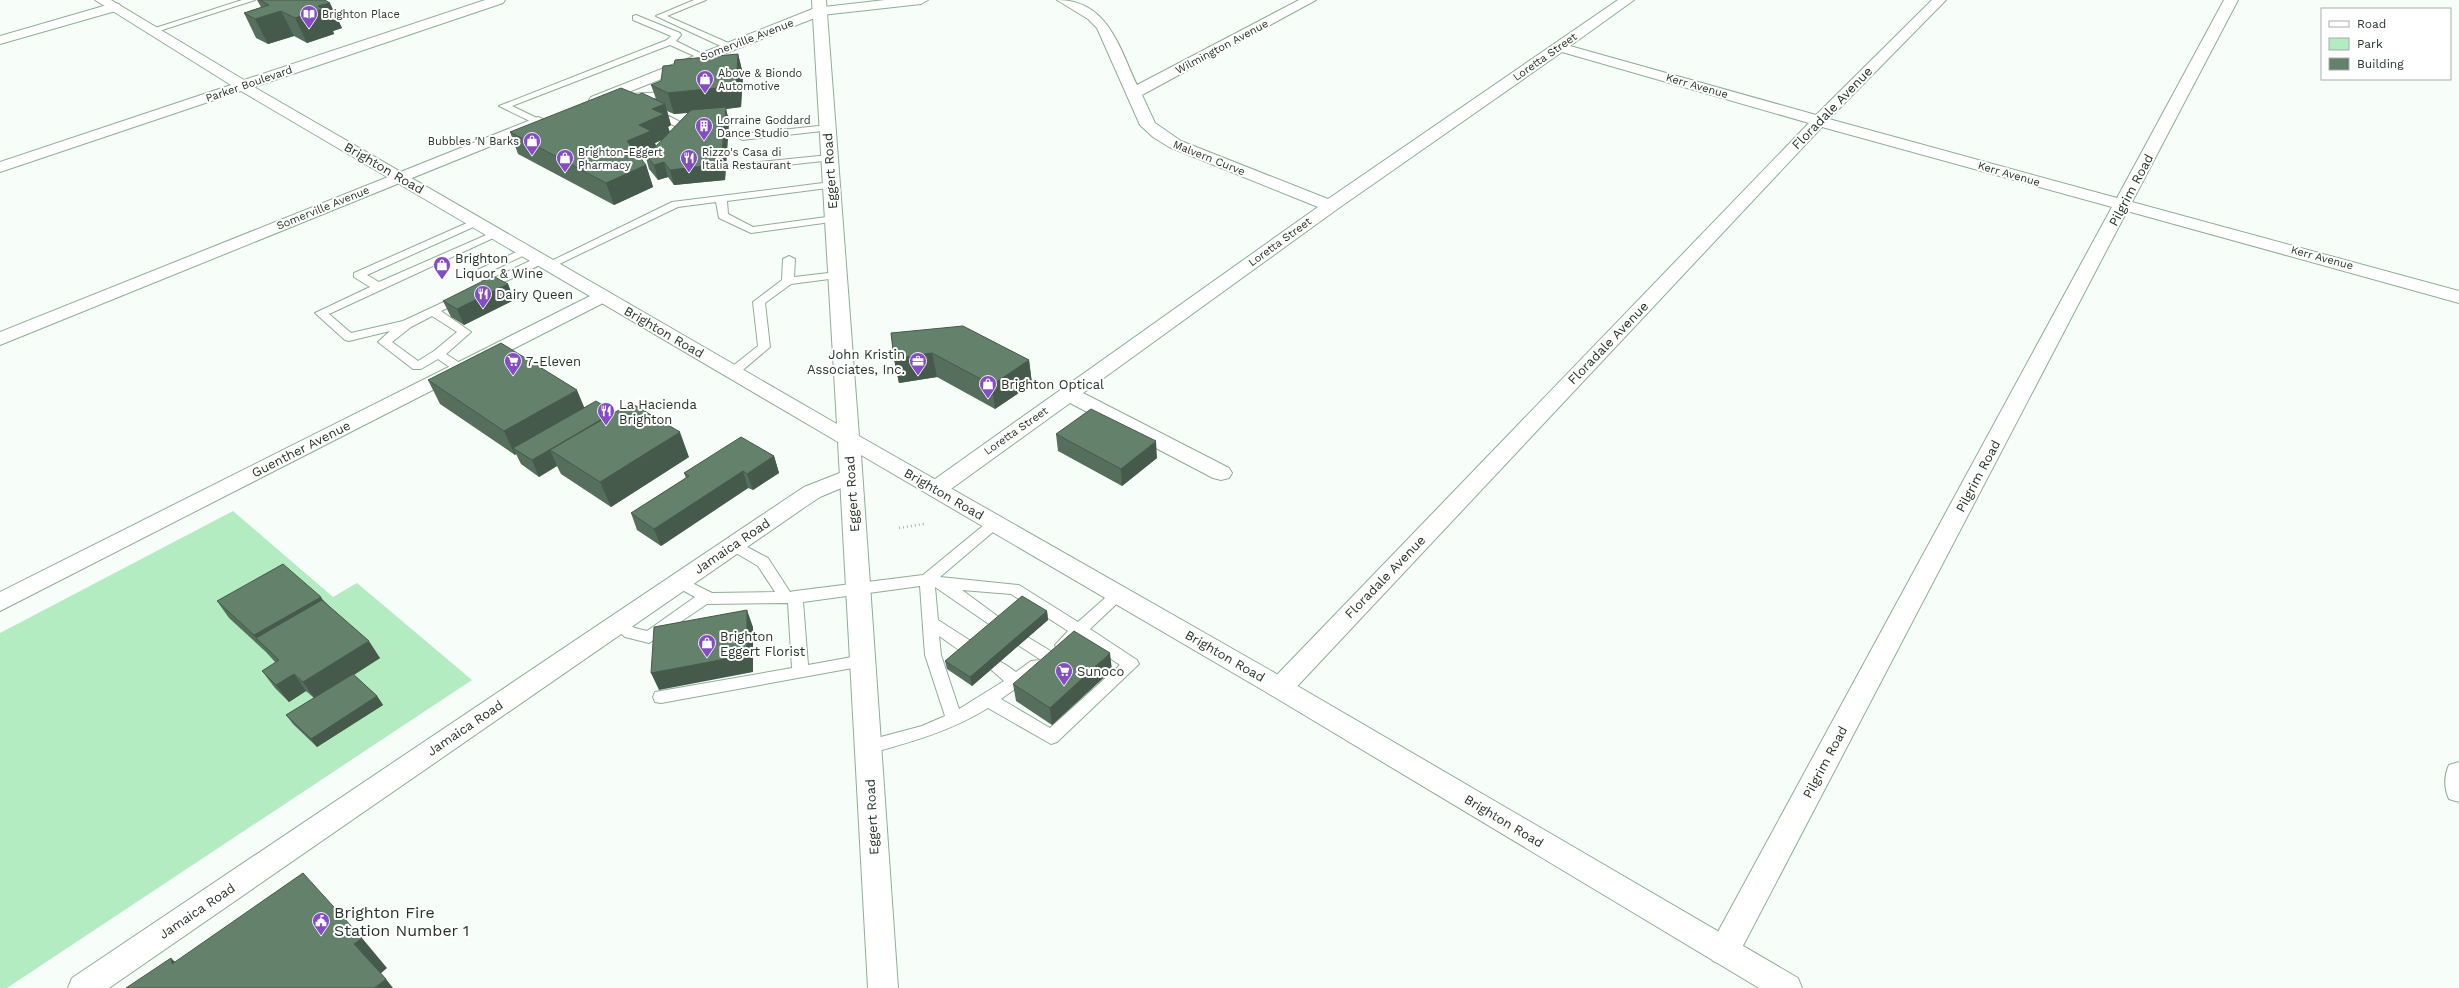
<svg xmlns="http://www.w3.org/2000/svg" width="2459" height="988" viewBox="0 0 2459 988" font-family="'Work Sans',sans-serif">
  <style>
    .green { fill: #b2ecc0 }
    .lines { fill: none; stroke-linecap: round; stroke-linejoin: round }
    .lane-casing { stroke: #8fad96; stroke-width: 2 }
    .street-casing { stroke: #8fad96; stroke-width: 2 }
    .secondary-casing { stroke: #8fad96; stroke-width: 2 }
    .path { stroke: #a8b1ab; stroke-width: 2.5; stroke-dasharray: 1 3; stroke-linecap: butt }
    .lane { fill: #fff; fill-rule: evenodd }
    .street { fill: #fff; fill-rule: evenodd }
    .secondary { fill: #fff; fill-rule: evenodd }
    .wall { fill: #566f5c; fill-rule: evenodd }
    .shaded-wall { fill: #465a4b }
    .building { fill: #64816b; stroke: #465a4b }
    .labels { text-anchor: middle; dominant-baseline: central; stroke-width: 4; stroke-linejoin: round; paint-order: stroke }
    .far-poi-label { font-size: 11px; fill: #27332a; stroke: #fff; text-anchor: start }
    .far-street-label { font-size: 11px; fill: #27332a; stroke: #fff }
    .street-label { font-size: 13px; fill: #27332a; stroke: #fff }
    .poi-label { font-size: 13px; fill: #27332a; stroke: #fff; text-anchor: start }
    .near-poi-label { font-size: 16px; fill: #27332a; stroke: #fff; text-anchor: start }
  </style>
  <rect width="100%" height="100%" fill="#f7fef9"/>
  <!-- green -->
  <path class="green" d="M233,511L333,597L357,583L472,680L7,988H0V633Z"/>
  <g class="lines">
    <defs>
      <path id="lane" d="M242,0H255L156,32L149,30Z
        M694,0H706L667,16L733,45V49H727L656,16Z
        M636,15L680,33L681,35L676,41L708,57L701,59L670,45L512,106L541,120V124L538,125L499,106L667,40L671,36L633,20V16Z
        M665,92L668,93V97L630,100L625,97L630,94Z
        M649,109H655L690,127L681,136H675L673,134L679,128L649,113Z
        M828,125L831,126V130L742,140L737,137L742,134Z
        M829,155L834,158L833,160L739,170L734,167L739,164Z
        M831,182L835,183V187L727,201L728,214L753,227L834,216L839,219L838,221L751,233L719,218L716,202L678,207L553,267L549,268L543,265L672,202Z
        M476,219L480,220V224L367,275L379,282L493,232H501L502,234L329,314L351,333L403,321L459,295H467V299L441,311L471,332L446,354L463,365L465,368L463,371H455L438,359L421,369H413L378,342L390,331L349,341L345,340L315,313L370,287L354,277V273ZM432,316L457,332L434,351L418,361L392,342L411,327Z
        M525,248L529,249V253L487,273L494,278L536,258L540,257L546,260C540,267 487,291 479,289V285L485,282L475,275V271Z
        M789,256L795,259L794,277L837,272L843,275L837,278L791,284L765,303L770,347L737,375H729L727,372L729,369L758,346L753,302L782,280L783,259Z
        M995,518L1000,520L1002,523L1000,526L940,577L1019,585L1078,622L1114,590H1124L1127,594L1090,629L1137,660L1139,664L1057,742L1051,744L988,708C951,731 911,742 868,754L862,752L860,747L862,742L922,726L945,716L925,655L920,586L803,602L808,665L863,655L869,657L871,661L869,665L661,703L655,702L653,697L655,692L792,668L788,603L707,604L649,643L625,637L610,624L613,620L618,618L635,628L647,631L695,597L675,586L672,582L675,578L680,577L712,593L775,592L758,566L729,549L727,545L729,541L734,540L768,558L790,592L795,591L923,575L990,520ZM935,587L999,631L1004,629L1007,625L1004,621L962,590L1011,594L1068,631L1055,645L1057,649C1068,652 1073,645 1080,638L1120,665L1050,728L1001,699L1043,669L1045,665L1043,661H1054L1056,657L1054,653L1024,635L1018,637L1016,641L1018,645L1041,660L1031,661L1016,672C1007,666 1000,658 989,662L987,666L1004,681L959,709L941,655L939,636C950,643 964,657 977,653L979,649L977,645L938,620Z"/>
      <path id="street" d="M885,0H928L921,4L822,15L601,103L596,104L589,100L591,97L815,8Z
        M1057,0C1108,0 1119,47 1137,85L1299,0H1316L1142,95L1155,123L1181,141L1328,199L1618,0H1634L1570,46L1816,115L1932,0H1946L1829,119L2117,198L2224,0H2238L2132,202L2459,291V303L2127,211L1735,961L1724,965L1713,961L1709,951L1713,941L2112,207L1822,127L1289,695L1280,698L1271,695L1267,688L1271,681L1809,123L1562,52L1336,210L1083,393L1229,468L1232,473L1229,478L1221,480L1213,478L1070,403L944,494L936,496L928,494L925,489L928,484L1318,207L1169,147L1153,137L1140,125L1097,28L1088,19Z
        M114,3L119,4L121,7L119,10L0,44V36Z
        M538,117L543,119L546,122L543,125L0,345V332Z
        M602,290L609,292L611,296L609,300L0,611V592Z
        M850,469L858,471L861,476L858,481L820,497L805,507L109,988H68L72,978L789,497L804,487Z
        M2459,762V802L2449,799C2444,788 2444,776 2449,765Z"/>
      <path id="secondary" d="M95,0H111L244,80L485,0H505L503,3L254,87L837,424L812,0H826L859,436L1289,681L1798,978L1802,988H1759L1271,695L861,455L898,988H868L838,442L241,91L0,172V162L231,85Z"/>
    </defs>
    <!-- lane casing -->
    <use href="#lane" class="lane-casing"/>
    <!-- street casing -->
    <use href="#street" class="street-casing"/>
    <!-- secondary casing -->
    <use href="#secondary" class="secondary-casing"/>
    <!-- path -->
    <path class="path" d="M899,528L924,524"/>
    <!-- lane -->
    <use href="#lane" class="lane"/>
    <!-- street -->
    <use href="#street" class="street"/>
    <!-- secondary -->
    <use href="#secondary" class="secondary"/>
  </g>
  <!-- wall -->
  <path class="wall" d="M257,0H325L342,28L333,31L334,34L307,43L294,36L268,44L256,38L244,13L261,7Z
    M738,54L743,74L741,107L726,109L729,121L725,180L674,185L668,177L658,180L649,169L646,158L641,160L646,165L653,187L614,205L518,154L510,132L638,95L656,99L651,85L661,81L674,65ZM667,111L674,114L688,113L670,132L668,127L671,125ZM663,139L656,147L655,143Z
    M508,284L514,300L464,325L451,317L443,301Z
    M891,333L1029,360L1032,384L995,409L937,377L899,383L894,359Z
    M428,380L614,413L689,457L611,507L561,474L557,466L539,477L521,464L516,454L515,455L440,404Z
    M1056,434L1157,458L1122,486L1058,451Z
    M774,456L779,473L753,490L748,488L661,546L637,530L631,513L686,478L684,473Z
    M323,600L380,658L354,675L377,696L383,705L317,747L293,724L286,715L314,698L306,691L289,702L275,688L262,671L276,663L266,652L229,618L217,601Z
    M1047,611L1048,620L972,686L947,669L945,661Z
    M1112,670L1052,725L1016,701L1013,684Z"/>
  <!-- shaded-wall -->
  <path class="shaded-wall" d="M330,3L342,28L333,31L334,34L307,43L295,18L318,6Z
    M281,11L294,36L268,44L255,19Z
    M738,54L743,74L741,107L726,109L729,121L725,180L674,185L670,170L725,109L674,114L668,93Z
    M665,104L671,125L668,127L671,136L655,143L658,152L653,149L654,154H645L646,158L634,163L627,141L639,125L652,109Z
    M664,162L668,177L658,180L654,165Z
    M646,165L653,187L614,205L606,183Z
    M508,284L514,300L464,325L457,309Z
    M932,353L937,377L899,383L894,359Z
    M1029,360L1032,384L995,409L992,385Z
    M577,390L587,414L513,448L516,454L515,455L504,431Z
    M614,412L620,429L550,450L557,466L539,477L532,460Z
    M680,432L689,457L611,507L600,482Z
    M1156,441L1157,458L1122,486L1121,469Z
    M774,456L779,473L753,490L747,474Z
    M743,471L748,488L661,546L654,529Z
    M321,597L332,614L256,638L254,635Z
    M747,610L753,627V672L659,690L651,673Z
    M1047,611L1048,620L972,686L970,677Z
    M369,641L380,658L315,699L303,682Z
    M1110,653L1112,670L1052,725L1050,708Z
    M294,674L306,691L289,702L276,685Z
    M377,696L383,705L317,747L311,739Z
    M362,938L387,968L379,975L354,944Z
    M171,958L202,988L172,964Z
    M386,979L393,988H374Z"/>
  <!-- building -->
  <path class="building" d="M260,0H325L330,3L318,6L323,9L295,18L281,11L255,19L244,13L269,5Z
    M738,54L736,86L668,93L651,85L661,81L663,66L674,65L675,60Z
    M621,88L638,95L642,93L665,104L652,109L664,114L639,125L651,131L627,141L646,165L606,183L510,132Z
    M726,107L721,164L670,170L664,162L654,165L645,154L654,151L653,149L691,110Z
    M493,276L508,284L457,309L443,301Z
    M963,326L1029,360L992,385L932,353L894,359L891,333Z
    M501,343L577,390L504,431L428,380Z
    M596,401L614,412L532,460L513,448Z
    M631,403L680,432L600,482L550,450Z
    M1091,409L1156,441L1121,469L1056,434Z
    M741,437L774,456L747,474L743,471L654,529L631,513L689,476L684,473Z
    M283,564L321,597L254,635L217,601Z
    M1022,596L1047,611L970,677L945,661Z
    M322,600L369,641L303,682L294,674L276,685L262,671L279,660L256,638Z
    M747,610V655L651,673L654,627Z
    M1074,631L1110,653L1050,708L1013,684Z
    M353,674L377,696L311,739L286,715Z
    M303,873L362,938L354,944L386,979L374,988H126L171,958L172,964Z"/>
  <!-- icons -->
  <defs>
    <symbol id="library-pin" viewBox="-11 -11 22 30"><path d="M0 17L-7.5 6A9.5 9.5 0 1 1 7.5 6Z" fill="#844dc4" stroke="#fff"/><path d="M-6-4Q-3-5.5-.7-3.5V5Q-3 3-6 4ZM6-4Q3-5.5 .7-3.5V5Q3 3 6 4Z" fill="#fff"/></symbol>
    <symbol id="shop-pin" viewBox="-11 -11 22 30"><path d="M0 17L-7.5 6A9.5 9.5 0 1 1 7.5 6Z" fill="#844dc4" stroke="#fff"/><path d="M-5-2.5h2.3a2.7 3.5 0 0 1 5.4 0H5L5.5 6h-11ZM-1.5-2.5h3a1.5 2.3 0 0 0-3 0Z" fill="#fff"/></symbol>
    <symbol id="building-pin" viewBox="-11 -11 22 30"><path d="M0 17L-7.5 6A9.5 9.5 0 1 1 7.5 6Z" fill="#844dc4" stroke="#fff"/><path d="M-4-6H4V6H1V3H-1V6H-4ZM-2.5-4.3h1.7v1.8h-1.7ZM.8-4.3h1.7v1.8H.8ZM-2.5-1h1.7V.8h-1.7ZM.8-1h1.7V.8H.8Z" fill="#fff"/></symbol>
    <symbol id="restaurant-pin" viewBox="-11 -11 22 30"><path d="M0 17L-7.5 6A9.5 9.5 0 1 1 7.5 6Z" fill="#844dc4" stroke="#fff"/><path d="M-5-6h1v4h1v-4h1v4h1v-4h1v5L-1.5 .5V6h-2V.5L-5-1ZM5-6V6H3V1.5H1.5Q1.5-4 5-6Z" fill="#fff"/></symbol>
    <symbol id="supermarket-pin" viewBox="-11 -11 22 30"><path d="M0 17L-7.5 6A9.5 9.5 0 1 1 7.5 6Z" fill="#844dc4" stroke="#fff"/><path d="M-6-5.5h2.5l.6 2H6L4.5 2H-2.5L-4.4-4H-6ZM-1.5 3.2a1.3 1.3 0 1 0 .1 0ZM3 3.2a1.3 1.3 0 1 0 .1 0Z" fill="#fff"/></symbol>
    <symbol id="office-pin" viewBox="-11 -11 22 30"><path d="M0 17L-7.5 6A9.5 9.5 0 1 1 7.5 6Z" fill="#844dc4" stroke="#fff"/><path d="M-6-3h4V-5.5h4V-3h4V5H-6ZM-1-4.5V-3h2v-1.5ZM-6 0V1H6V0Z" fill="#fff"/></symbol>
    <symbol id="civic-pin" viewBox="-11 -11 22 30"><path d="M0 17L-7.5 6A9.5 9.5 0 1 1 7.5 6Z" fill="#844dc4" stroke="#fff"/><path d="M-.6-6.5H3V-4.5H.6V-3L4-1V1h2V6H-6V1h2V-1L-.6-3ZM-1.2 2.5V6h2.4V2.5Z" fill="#fff"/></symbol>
  </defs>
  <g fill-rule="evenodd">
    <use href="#library-pin" x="299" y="4" width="20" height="27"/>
    <use href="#shop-pin" x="695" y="69" width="20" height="27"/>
    <use href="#building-pin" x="694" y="116" width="20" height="27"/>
    <use href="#shop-pin" x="522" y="131" width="20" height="27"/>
    <use href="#shop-pin" x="555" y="148" width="20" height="27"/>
    <use href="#restaurant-pin" x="679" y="148" width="20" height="27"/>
    <use href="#shop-pin" x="432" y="255" width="20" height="27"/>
    <use href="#restaurant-pin" x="473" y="284" width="20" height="27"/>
    <use href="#supermarket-pin" x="503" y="351" width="20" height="27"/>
    <use href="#office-pin" x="908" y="351" width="20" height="27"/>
    <use href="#shop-pin" x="978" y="374" width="20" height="27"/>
    <use href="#restaurant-pin" x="596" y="401" width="20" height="27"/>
    <use href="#shop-pin" x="697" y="633" width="20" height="27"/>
    <use href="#supermarket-pin" x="1054" y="661" width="20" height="27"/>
    <use href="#civic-pin" x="311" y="911" width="20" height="27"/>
  </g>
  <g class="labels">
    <!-- far-poi labels -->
    <g class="far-poi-label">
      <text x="322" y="14">Brighton Place</text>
      <text x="718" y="73">Above &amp; Biondo<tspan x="718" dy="13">Automotive</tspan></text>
      <text x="717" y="120">Lorraine Goddard<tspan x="717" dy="13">Dance Studio</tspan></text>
      <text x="519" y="141" text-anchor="end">Bubbles 'N Barks</text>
      <text x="578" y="152">Brighton-Eggert<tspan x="578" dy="13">Pharmacy</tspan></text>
      <text x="702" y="152">Rizzo's Casa di<tspan x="702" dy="13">Italia Restaurant</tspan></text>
    </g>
    <!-- far-street labels -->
    <g class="far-street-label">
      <text transform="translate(747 40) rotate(-21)">Somerville Avenue</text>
      <text transform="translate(1222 47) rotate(-28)">Wilmington Avenue</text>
      <text transform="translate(1545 57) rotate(-35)">Loretta Street</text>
      <text transform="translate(249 84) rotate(-19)">Parker Boulevard</text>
      <text transform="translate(1697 86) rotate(16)">Kerr Avenue</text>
      <text transform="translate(1209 158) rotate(22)">Malvern Curve</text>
      <text transform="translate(2009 174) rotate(16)">Kerr Avenue</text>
      <text transform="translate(323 208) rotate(-22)">Somerville Avenue</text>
      <text transform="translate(1280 242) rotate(-36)">Loretta Street</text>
      <text transform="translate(2322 258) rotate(15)">Kerr Avenue</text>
      <text transform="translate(1016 431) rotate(-35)">Loretta Street</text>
    </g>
    <!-- street labels -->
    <g class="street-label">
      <text transform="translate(1832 108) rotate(-46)">Floradale Avenue</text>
      <text transform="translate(384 168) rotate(30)">Brighton Road</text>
      <text transform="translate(830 171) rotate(-94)">Eggert Road</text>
      <text transform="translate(2131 190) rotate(-62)">Pilgrim Road</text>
      <text transform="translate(664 332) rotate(30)">Brighton Road</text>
      <text transform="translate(1608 343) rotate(-46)">Floradale Avenue</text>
      <text transform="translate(301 449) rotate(-27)">Guenther Avenue</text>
      <text transform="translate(1978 476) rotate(-62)">Pilgrim Road</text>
      <text transform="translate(852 494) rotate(-94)">Eggert Road</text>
      <text transform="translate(944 494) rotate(30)">Brighton Road</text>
      <text transform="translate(732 546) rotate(-34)">Jamaica Road</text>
      <text transform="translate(1385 577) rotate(-46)">Floradale Avenue</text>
      <text transform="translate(1225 656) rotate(30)">Brighton Road</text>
      <text transform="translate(465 728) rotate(-34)">Jamaica Road</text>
      <text transform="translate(1825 762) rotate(-62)">Pilgrim Road</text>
      <text transform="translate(872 817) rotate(-93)">Eggert Road</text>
      <text transform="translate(1504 821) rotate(31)">Brighton Road</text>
      <text transform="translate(197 911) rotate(-34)">Jamaica Road</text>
    </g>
    <!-- poi labels -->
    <g class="poi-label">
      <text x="455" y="258">Brighton<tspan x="455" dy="15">Liquor &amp; Wine</tspan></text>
      <text x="496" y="294">Dairy Queen</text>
      <text x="905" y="354" text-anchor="end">John Kristin<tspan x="905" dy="15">Associates, Inc.</tspan></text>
      <text x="526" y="361">7-Eleven</text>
      <text x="1001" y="384">Brighton Optical</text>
      <text x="619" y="404">La Hacienda<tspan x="619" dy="15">Brighton</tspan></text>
      <text x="720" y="636">Brighton<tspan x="720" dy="15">Eggert Florist</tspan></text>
      <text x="1077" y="671">Sunoco</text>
    </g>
    <!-- near-poi labels -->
    <g class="near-poi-label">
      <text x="334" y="912">Brighton Fire<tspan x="334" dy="18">Station Number 1</tspan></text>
    </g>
  </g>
  <!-- legend -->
  <rect x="2321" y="8" width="130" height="72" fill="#ffffff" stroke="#a9adaa"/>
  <rect x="2329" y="21" width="20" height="6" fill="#ffffff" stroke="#a9adaa"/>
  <text x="2357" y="28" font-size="12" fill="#27332a">Road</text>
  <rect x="2329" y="38" width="20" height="12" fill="#b2ecc0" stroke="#a9adaa"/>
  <text x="2357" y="48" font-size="12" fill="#27332a">Park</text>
  <rect x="2329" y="58" width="20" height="12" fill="#64816b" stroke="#a9adaa"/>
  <text x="2357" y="68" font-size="12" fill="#27332a">Building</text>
</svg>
